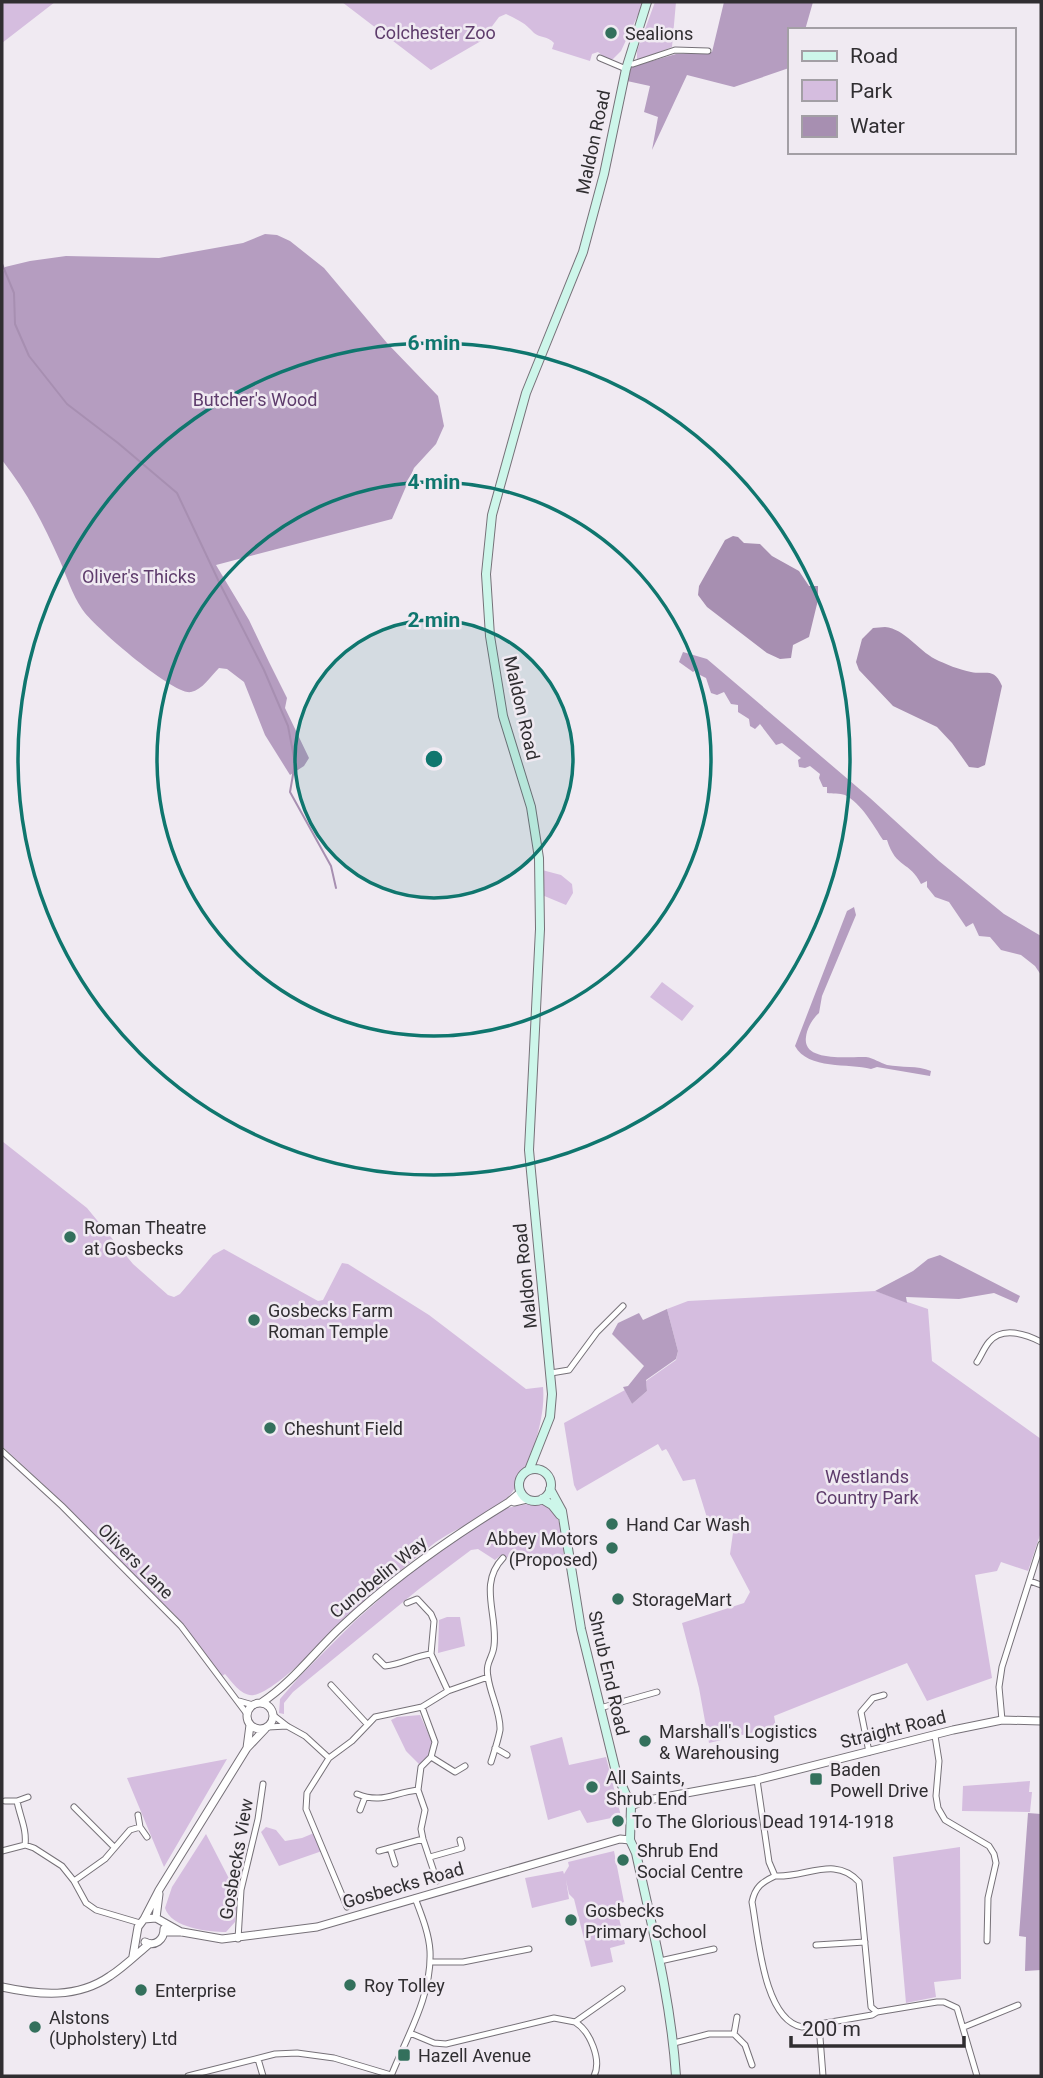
<svg xmlns="http://www.w3.org/2000/svg" width="1043" height="2078" viewBox="0 0 1043 2078" font-family="Roboto,sans-serif">
  <style>
    .green { fill: #d5bddf }
    .forest { fill: #b59dc0 }
    .water { fill: #a78fb1 }
    .lines { fill: none; stroke-linecap: round; stroke-linejoin: round }
    .stream { stroke: #a78fb1; stroke-width: 2 }
    .minor-casing { stroke: #767178; stroke-width: 7 }
    .tertiary-casing { stroke: #767178; stroke-width: 9 }
    .secondary-casing { stroke: #767178; stroke-width: 10 }
    .minor { stroke: #fff; stroke-width: 5 }
    .tertiary { stroke: #fff; stroke-width: 7 }
    .secondary { stroke: #cdf6ea; stroke-width: 8 }
    .ring { fill: none; stroke: #0f766e; stroke-width: 3.5 }
    .poi-dot { fill: #33705c; stroke: #f0eaf2; stroke-width: 2.5 }
    .labels { text-anchor: middle; dominant-baseline: central; stroke-width: 5; stroke-linejoin: round; paint-order: stroke }
    .park-label { font-size: 18px; fill: #5e3c6c; stroke: #f0eaf2 }
    .poi-label { font-size: 18px; fill: #302e31; stroke: #f0eaf2; text-anchor: start }
    .street-label { font-size: 18px; fill: #302e31; stroke: #f0eaf2 }
    .centre { fill: #0f766e; stroke: #f0eaf2; stroke-width: 3.5 }
    .ring-label { font-size: 21px; text-anchor: middle; font-weight: bold; fill: #0f766e; stroke: #f0eaf2; stroke-width: 5; stroke-linejoin: round; paint-order: stroke }
  </style>
  <rect width="100%" height="100%" fill="#f0eaf2"/>
  <!-- green -->
  <path class="green" d="M2,2H55L2,43Z
    M342,2H644L621,51L613,59L608,60L598,52L592,54L590,61L552,49L554,43C548,36 540,38 534,33C524,22 520,21 506,14L499,17L481,41L431,70Z
    M655,2H676L672,47L637,61V51Z
    M542,870L561,875L572,884L573,893L566,905L542,895Z
    M662,982L694,1006L682,1021L650,997Z
    M2,1141L87,1208L133,1264L168,1295L174,1297L180,1294L213,1255L224,1249L318,1301L323,1300L342,1263L348,1264L429,1315L526,1389L543,1387C546,1418 531,1462 515,1488C497,1517 457,1525 432,1545C408,1563 386,1584 363,1603C340,1623 279,1691 254,1695C242,1697 232,1682 225,1674L222,1676L175,1615L47,1488L2,1446Z
    M875,1291L928,1309L932,1361L1041,1439V1532L1028,1571L1001,1562L997,1571L975,1575L992,1678L927,1701L907,1663L774,1716L776,1727L709,1743L699,1688L682,1623L744,1603L750,1592L730,1554L733,1533L731,1519L708,1521L695,1479L683,1481L668,1452L666,1449L662,1451L658,1444L577,1491L574,1485L564,1423L625,1390L632,1404L647,1391L646,1381L676,1360L678,1351L667,1309L688,1301Z
    M538,1502C563,1509 561,1534 564,1556L517,1562L512,1554L505,1559L501,1555L495,1560L478,1549L471,1550L419,1589L293,1692L284,1703V1714L279,1713L280,1699L301,1675L355,1621L400,1581L441,1549L506,1508Z
    M447,1617H460L465,1646L438,1653L439,1620Z
    M420,1715L433,1744L430,1753L420,1765L406,1751L391,1720L397,1717Z
    M562,1737L569,1765L606,1757L621,1816L587,1823L580,1810L548,1820L530,1746Z
    M227,1759L164,1867L127,1778Z
    M1030,1781L1029,1792H1032L1030,1812L962,1811L963,1786Z
    M266,1827L276,1830L285,1841L302,1838L314,1833L322,1851L279,1866L261,1832Z
    M206,1834L238,1896L235,1922L226,1932C209,1932 171,1928 165,1908L172,1887Z
    M960,1847L961,1979L934,1982L936,1997L906,2003L893,1857Z
    M614,1851L624,1902L616,1905L625,1944L610,1948L613,1962L591,1967L574,1899L569,1894L566,1880L569,1899L532,1908L525,1878L563,1871L564,1874L569,1866L568,1862Z"/>
  <!-- forest -->
  <path class="forest" d="M724,2H813L805,30H789V68L734,87L687,75L652,150L658,117L644,112L650,86L627,81L631,67L676,54L712,52Z
    M265,234L277,235L290,241L324,268L387,343L438,396L444,426L436,444L414,468L392,519L216,565L249,620L269,662L287,698L285,708L309,758L304,766L290,775L265,735L244,682L227,669L219,668C211,676 202,690 191,692C174,696 92,625 82,609C72,594 67,577 60,561C43,523 27,492 2,460V274L5,267L30,261L66,256L159,258L243,243Z
    M683,652L707,659L870,798L939,861L1004,914L1041,936V975L1035,966L1021,955L1001,950L990,937L979,936L973,923L966,927L949,902L935,897L927,887V881L921,884C910,861 896,869 887,840H883C874,826 861,803 845,795C840,793 832,794 827,793V787H823L819,778L820,774L810,766L805,768L799,767L798,760L801,758L782,743L776,745L760,724L755,729L750,726L749,719L738,712V705L731,704L724,692L717,695L711,693L706,678L696,673V670L693,672L679,662Z
    M854,907L856,915L822,996L819,1013C813,1018 807,1028 806,1037C802,1063 851,1056 866,1057C874,1058 880,1063 887,1065C902,1068 917,1065 931,1071L930,1076L877,1067L871,1069C849,1063 808,1070 795,1046L847,911Z
    M940,1255L1020,1296L1017,1303L994,1293L959,1299L906,1297L907,1303L875,1291L913,1271L928,1259Z
    M667,1309L678,1351L676,1359L646,1380L647,1391L632,1404L623,1387L628,1386L644,1366L612,1334L618,1323L639,1313L643,1320Z
    M1028,1813L1041,1814V1970L1025,1971L1026,1937L1019,1936Z"/>
  <!-- water -->
  <path class="water" d="M733,536L738,537L744,543L760,544L772,556L799,571L809,586H818V600L809,637L793,645L791,658L780,659L767,653L707,607L698,595L699,586L725,540Z
    M885,627C905,629 918,650 935,659C945,664 960,670 971,672C986,675 994,667 1002,686L985,765L978,768L969,767L952,743L937,727L893,706L859,670L856,662L862,639L873,628Z"/>
  <g class="lines">
    <!-- stream -->
    <path class="stream" d="M2,264L14,293L15,324L29,356L67,404L118,443L177,493L220,584L264,670L288,726L295,763L290,792L331,866L336,888"/>
    <defs>
      <path id="minor" d="M600,58L626,69
        M627,63L633,64L675,50L708,51
        M977,1362C981,1356 984,1348 989,1342C1002,1326 1026,1334 1041,1342
        M551,1373L569,1370L597,1332L623,1306
        M2,1451L62,1506L181,1626L247,1714
        M1030,1581L1041,1585
        M407,1603L417,1599L431,1614L434,1621L431,1654L448,1691
        M376,1657L385,1666C403,1664 414,1656 431,1654
        M331,1685L367,1724
        M239,1701L253,1705
        M422,1707L435,1742L431,1757L421,1767L418,1790L425,1810L421,1829L423,1839L437,1881
        M600,1708L657,1692
        M273,1715L287,1726L305,1736L329,1758
        M1002,1720L999,1687L1002,1667L1041,1544
        M268,1727L287,1726
        M935,1736L939,1761L936,1796L938,1808L945,1820L989,1846L994,1854L996,1863L988,1898L987,1941
        M495,1748L507,1755
        M869,1752L861,1712L873,1698L884,1695
        M431,1757L455,1772L465,1766
        M491,1762C494,1752 498,1741 500,1730C501,1713 490,1694 488,1677C485,1662 493,1658 494,1646C498,1614 478,1584 503,1558
        M757,1780L769,1862L775,1876C806,1878 835,1855 859,1882L871,2007L877,2012L937,2002H944L957,2008L977,2076
        M357,1794C382,1804 392,1793 418,1790
        M5,1801H17
        M74,1807L114,1847
        M360,1810L365,1797
        M138,1815L140,1827
        M25,1845C27,1829 20,1817 17,1801L28,1797
        M390,1848L395,1864
        M2,1851L25,1845L34,1848L62,1866L74,1881L86,1903L96,1910L140,1923
        M379,1851L423,1839
        M430,1857L462,1848L460,1840
        M775,1876C762,1882 755,1887 752,1902C758,1933 763,2020 802,2027L872,2015L877,2012
        M74,1881L105,1859L130,1830L140,1827L147,1837
        M347,1907L306,1809L307,1793L329,1758L352,1741L375,1717L422,1707L448,1691L488,1677
        M238,1939L241,1890L258,1819L263,1784
        M816,1945L865,1942
        M660,1961L714,1949
        M430,1962H463L529,1949
        M575,2022C590,2031 602,2060 594,2076
        M819,2025L823,2076
        M964,2027L1018,2005
        M410,2033L434,2043L446,2044L554,2018L575,2022L622,1989
        M734,2034L737,2017
        M674,2043L709,2034H734L745,2045L752,2065
        M258,2059L263,2076
        M188,2076L275,2054L297,2053L334,2058L391,2075
        M391,2076C407,2036 432,1996 430,1951C429,1933 421,1914 415,1898"/>
      <path id="tertiary" d="M514,1502L527,1499
        M247 1716a13 13 0 1 1 26 0a13 13 0 1 1-26 0Z
        M261,1703C293,1682 315,1651 342,1626C393,1578 450,1538 509,1502L521,1492
        M247,1748L250,1725
        M631,1806L643,1801L757,1780L953,1730L1002,1720L1041,1721
        M156,1918L159,1894
        M144,1919L159,1890L247,1748L265,1729
        M165,1932H182L222,1939L317,1927L620,1839L630,1840
        M145,1942C155,1947 164,1940 164,1929
        M133,1956L138,1927L144,1919L156,1918L181,1932
        M2,1987C39,1995 77,1999 110,1976C124,1967 136,1955 149,1944"/>
      <path id="secondary" d="M519 1485a16 16 0 1 1 32 0a16 16 0 1 1-32 0Z
        M529,1470L550,1417L552,1394L529,1150L540,929L539,858L531,807L503,716L490,636L486,574L492,515L526,393L583,252L604,174L626,69L647,2
        M550,1489L562,1511L581,1629L616,1772L631,1806L630,1840L636,1853C652,1927 671,2000 676,2076
        M542,1499L552,1505L560,1515"/>
    </defs>
    <!-- minor casing -->
    <use href="#minor" class="minor-casing"/>
    <!-- tertiary casing -->
    <use href="#tertiary" class="tertiary-casing"/>
    <!-- secondary casing -->
    <use href="#secondary" class="secondary-casing"/>
    <!-- minor -->
    <use href="#minor" class="minor"/>
    <!-- tertiary -->
    <use href="#tertiary" class="tertiary"/>
    <!-- secondary -->
    <use href="#secondary" class="secondary"/>
  </g>
  <!-- distance rings -->
  <circle cx="434" cy="759" r="139" fill="#0f766e" fill-opacity=".12"/>
  <g class="ring">
    <circle cx="434" cy="759" r="139"/>
    <circle cx="434" cy="759" r="277"/>
    <circle cx="434" cy="759" r="416"/>
  </g>
  <!-- markers -->
  <g class="poi-dot">
    <circle cx="611" cy="33" r="7"/>
    <circle cx="70" cy="1237" r="7"/>
    <circle cx="254" cy="1320" r="7"/>
    <circle cx="270" cy="1428" r="7"/>
    <circle cx="612" cy="1524" r="7"/>
    <circle cx="612" cy="1548" r="7"/>
    <circle cx="618" cy="1599" r="7"/>
    <circle cx="645" cy="1741" r="7"/>
    <rect x="809" y="1772" width="14" height="14" rx="3.5"/>
    <circle cx="592" cy="1787" r="7"/>
    <circle cx="618" cy="1821" r="7"/>
    <circle cx="623" cy="1860" r="7"/>
    <circle cx="571" cy="1920" r="7"/>
    <circle cx="350" cy="1985" r="7"/>
    <circle cx="141" cy="1990" r="7"/>
    <circle cx="35" cy="2027" r="7"/>
    <rect x="397" y="2048" width="14" height="14" rx="3.5"/>
  </g>
  <g class="labels">
    <!-- park labels -->
    <g class="park-label">
      <text x="435" y="32">Colchester Zoo</text>
      <text x="255" y="399">Butcher's Wood</text>
      <text x="139" y="576">Oliver's Thicks</text>
      <text x="867" y="1476">Westlands<tspan x="867" dy="21">Country Park</tspan></text>
    </g>
    <!-- poi labels -->
    <g class="poi-label">
      <text x="625" y="33">Sealions</text>
      <text x="84" y="1227">Roman Theatre<tspan x="84" dy="21">at Gosbecks</tspan></text>
      <text x="268" y="1310">Gosbecks Farm<tspan x="268" dy="21">Roman Temple</tspan></text>
      <text x="284" y="1428">Cheshunt Field</text>
      <text x="626" y="1524">Hand Car Wash</text>
      <text x="598" y="1538" text-anchor="end">Abbey Motors<tspan x="598" dy="21">(Proposed)</tspan></text>
      <text x="632" y="1599">StorageMart</text>
      <text x="659" y="1731">Marshall's Logistics<tspan x="659" dy="21">&amp; Warehousing</tspan></text>
      <text x="830" y="1769">Baden<tspan x="830" dy="21">Powell Drive</tspan></text>
      <text x="606" y="1777">All Saints,<tspan x="606" dy="21">Shrub End</tspan></text>
      <text x="632" y="1821">To The Glorious Dead 1914-1918</text>
      <text x="637" y="1850">Shrub End<tspan x="637" dy="21">Social Centre</tspan></text>
      <text x="585" y="1910">Gosbecks<tspan x="585" dy="21">Primary School</tspan></text>
      <text x="364" y="1985">Roy Tolley</text>
      <text x="155" y="1990">Enterprise</text>
      <text x="49" y="2017">Alstons<tspan x="49" dy="21">(Upholstery) Ltd</tspan></text>
      <text x="418" y="2055">Hazell Avenue</text>
    </g>
    <!-- street labels -->
    <g class="street-label">
      <text transform="translate(593 142) rotate(-78)">Maldon Road</text>
      <text transform="translate(522 708) rotate(77)">Maldon Road</text>
      <text transform="translate(525 1276) rotate(-96)">Maldon Road</text>
      <text transform="translate(136 1561) rotate(45)">Olivers Lane</text>
      <text transform="translate(378 1577) rotate(-39)">Cunobelin Way</text>
      <text transform="translate(609 1673) rotate(77)">Shrub End Road</text>
      <text transform="translate(893 1729) rotate(-14)">Straight Road</text>
      <text transform="translate(236 1859) rotate(-80)">Gosbecks View</text>
      <text transform="translate(403 1885) rotate(-16)">Gosbecks Road</text>
    </g>
  </g>
  <circle cx="434" cy="759" r="10" class="centre"/>
  <g class="ring-label">
    <text x="434" y="350">6 min</text>
    <text x="434" y="489">4 min</text>
    <text x="434" y="627">2 min</text>
  </g>
  <!-- border -->
  <rect width="1043" height="2078" fill="none" stroke="#302e31" stroke-width="7"/>
  <!-- legend -->
  <rect x="788" y="28" width="228" height="126" fill="#f0eaf2" stroke="#a39fa5" stroke-width="2"/>
  <rect x="802" y="51" width="35" height="10" fill="#cdf6ea" stroke="#a39fa5" stroke-width="2"/>
  <text x="850" y="63" font-size="21" fill="#302e31">Road</text>
  <rect x="802" y="80" width="35" height="21" fill="#d5bddf" stroke="#a39fa5" stroke-width="2"/>
  <text x="850" y="98" font-size="21" fill="#302e31">Park</text>
  <rect x="802" y="116" width="35" height="21" fill="#a78fb1" stroke="#a39fa5" stroke-width="2"/>
  <text x="850" y="133" font-size="21" fill="#302e31">Water</text>
  <!-- scale -->
  <path d="M791 2036v10h173v-10" fill="none" stroke="#302e31" stroke-width="3.5"/>
  <text x="802" y="2036" font-size="21" fill="#302e31" stroke="#f0eaf2" stroke-width="5" paint-order="stroke">200 m</text>
</svg>
